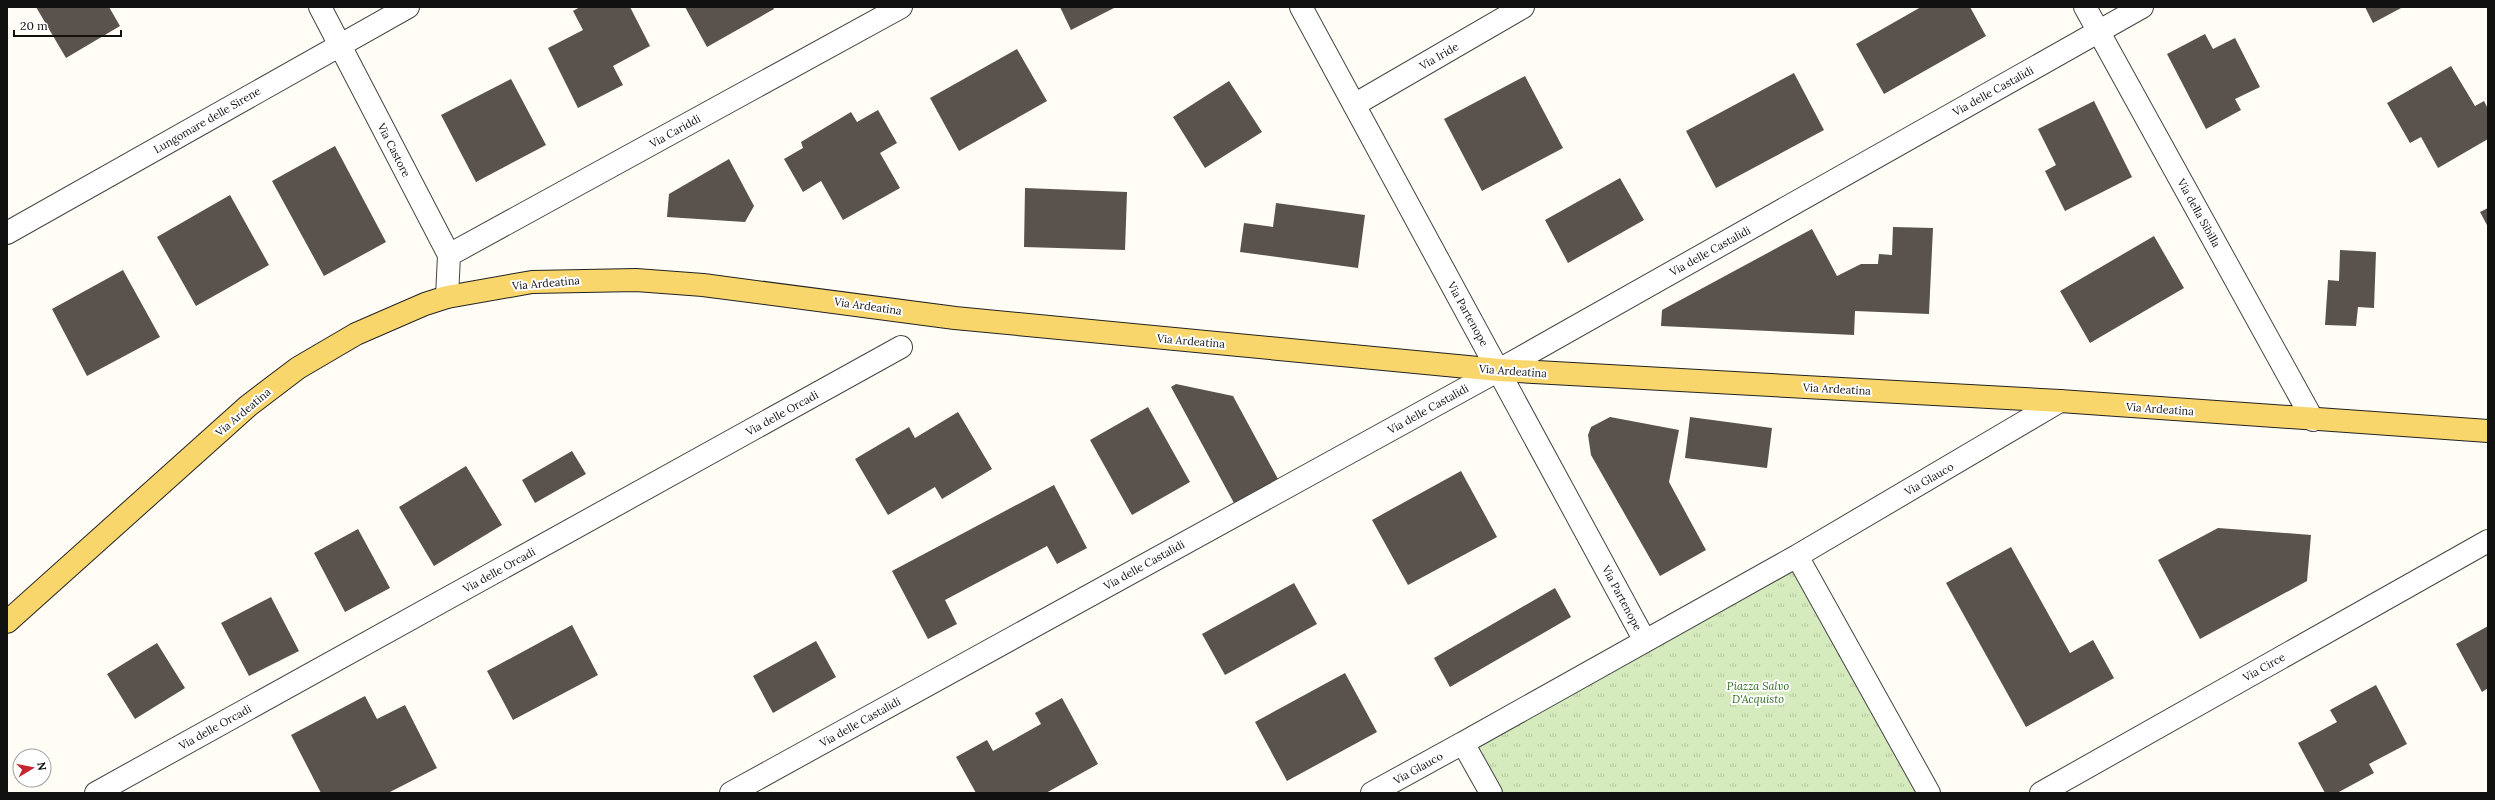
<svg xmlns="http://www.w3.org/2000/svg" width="2495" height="800" viewBox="0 0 2495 800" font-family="Lora,serif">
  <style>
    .grass { fill: url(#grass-tufts) }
    .building { fill: #5a524d }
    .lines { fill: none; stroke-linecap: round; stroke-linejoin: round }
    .minor-casing { stroke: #444; stroke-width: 24 }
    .major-casing { stroke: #222; stroke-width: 24 }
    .minor { stroke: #fff; stroke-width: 22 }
    .major { stroke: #f9d66b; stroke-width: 22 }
    .labels { text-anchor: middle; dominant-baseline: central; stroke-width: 4; stroke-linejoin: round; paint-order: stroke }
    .street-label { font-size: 11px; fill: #111; stroke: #fff }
    .park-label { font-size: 11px; font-style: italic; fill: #2f6b1f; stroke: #fff }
  </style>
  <defs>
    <pattern id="grass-tufts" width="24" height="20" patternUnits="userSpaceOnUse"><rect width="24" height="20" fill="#d5ebbd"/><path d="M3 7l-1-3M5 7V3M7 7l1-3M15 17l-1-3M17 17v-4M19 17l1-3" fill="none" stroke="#b6c8a1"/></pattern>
  </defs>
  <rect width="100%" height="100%" fill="#fffdf5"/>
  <!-- grass -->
  <path class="grass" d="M1797,556L1930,793H1492L1463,743Z"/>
  <!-- building -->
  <path class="building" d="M36,7H109L120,26L66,58Z
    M580,7H630L650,46L613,66L623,85L578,108L548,48L583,30L573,11Z
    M685,7H773L774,9L707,47Z
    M1060,7H1113L1114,8L1071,30Z
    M1921,7H1970L1986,36L1884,94L1856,44Z
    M2365,7H2403L2373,23Z
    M2205,34L2213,49L2235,38L2260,87L2235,99L2241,110L2206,129L2167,54Z
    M1017,49L1047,101L959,151L930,98Z
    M2451,66L2475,106L2484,101L2488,109V139L2438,168L2421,137L2410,143L2387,103Z
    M1794,73L1824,130L1716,188L1686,131Z
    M1525,76L1563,148L1482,191L1444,119Z
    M511,79L546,145L476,182L441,115Z
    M1229,81L1262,132L1205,168L1173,117Z
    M2094,101L2132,177L2065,211L2045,171L2056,165L2038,129Z
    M878,110L897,143L880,153L900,188L843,220L821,181L803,192L784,159L803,148L801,142L851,112L857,122Z
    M335,146L386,242L324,276L272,181Z
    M729,159L754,206L745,222L667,217L669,194Z
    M1620,178L1644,220L1568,263L1545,220Z
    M1025,188L1127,192L1125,250L1024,247Z
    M230,195L269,265L196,306L157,237Z
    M1276,203L1365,215L1358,268L1240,252L1244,223L1273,227Z
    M2488,208V227L2480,212Z
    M1893,227L1933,228L1929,314L1855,311L1854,335L1661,326L1662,310L1812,229L1837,276L1861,264H1878L1879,254L1892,255Z
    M2154,236L2184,288L2090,343L2060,291Z
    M2340,250L2376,252L2374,308L2358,307L2356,326L2325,325L2328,280L2339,281Z
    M123,270L160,337L87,376L52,309Z
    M1176,384L1233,396L1278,479L1234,503L1171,387Z
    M1148,407L1190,482L1132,515L1090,440Z
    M958,412L992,469L942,499L935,487L888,515L855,459L909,427L915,438Z
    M1610,417L1679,430L1669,482L1706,550L1660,576L1591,455L1588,435L1591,427Z
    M1690,417L1772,428L1767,468L1685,458Z
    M572,451L586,474L535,503L522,480Z
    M466,466L502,525L434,566L399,507Z
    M1461,471L1497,537L1408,585L1372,520Z
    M1054,485L1087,548L1057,564L1047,546L945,600L957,624L928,639L892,571Z
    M2218,528L2311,535L2307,581L2200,639L2158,560Z
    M358,529L390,588L345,612L314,553Z
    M2011,547L2070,653L2093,640L2114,678L2026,727L1946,583Z
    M1294,583L1317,624L1225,675L1202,634Z
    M1555,588L1571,617L1450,687L1434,658Z
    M271,597L299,651L249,676L221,623Z
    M572,625L598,675L513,720L487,671Z
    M2488,626V688L2482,692L2456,644Z
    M816,641L836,677L773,713L753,676Z
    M157,643L185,688L135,719L107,674Z
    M1345,673L1377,732L1287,781L1255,722Z
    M2376,685L2407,744L2369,764L2374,773L2337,793H2325L2298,743L2337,722L2330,710Z
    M365,696L377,719L405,705L437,768L388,793H321L291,735Z
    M1062,698L1098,764L1046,793H976L956,757L987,740L993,751L1041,724L1035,713Z"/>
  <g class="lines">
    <defs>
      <path id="minor" d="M320,7L449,255L447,297
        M1301,7L1645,641
        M2085,7L2313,420
        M1354,105L1523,7
        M7,233L408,7
        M449,255L901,7
        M1797,556L1929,793
        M96,793L901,347
        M731,793L1499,370L2142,7
        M1372,793L1463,743
        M1491,793L1463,743L1797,556L2060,401
        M2041,793L2488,541"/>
      <path id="major" d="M7,622L248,406L298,368L356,334L425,304L447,297L532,282L636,280L703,285L955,318L1499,370L2060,401L2488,431"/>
    </defs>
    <!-- minor casing -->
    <use href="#minor" class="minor-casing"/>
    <!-- major casing -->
    <use href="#major" class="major-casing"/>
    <!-- minor -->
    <use href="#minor" class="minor"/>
    <!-- major -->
    <use href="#major" class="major"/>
  </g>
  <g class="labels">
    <!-- street labels -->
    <g class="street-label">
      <text transform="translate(1439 56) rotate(-30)">Via Iride</text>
      <text transform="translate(1993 91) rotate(-29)">Via delle Castalidi</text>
      <text transform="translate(207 120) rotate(-30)">Lungomare delle Sirene</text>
      <text transform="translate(675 131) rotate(-29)">Via Cariddi</text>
      <text transform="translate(394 150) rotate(63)">Via Castore</text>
      <text transform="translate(2199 213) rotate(61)">Via della Sibilla</text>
      <text transform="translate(1710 251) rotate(-29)">Via delle Castalidi</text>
      <text transform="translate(546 283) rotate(-5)">Via Ardeatina</text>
      <text transform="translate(868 306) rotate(8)">Via Ardeatina</text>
      <text transform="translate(1468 314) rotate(61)">Via Partenope</text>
      <text transform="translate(1191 341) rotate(5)">Via Ardeatina</text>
      <text transform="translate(1513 371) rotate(4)">Via Ardeatina</text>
      <text transform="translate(1837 389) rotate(3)">Via Ardeatina</text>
      <text transform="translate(1428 409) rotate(-29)">Via delle Castalidi</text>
      <text transform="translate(2160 409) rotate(4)">Via Ardeatina</text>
      <text transform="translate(243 412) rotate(-40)">Via Ardeatina</text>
      <text transform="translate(782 413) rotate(-29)">Via delle Orcadi</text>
      <text transform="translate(1929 479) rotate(-30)">Via Glauco</text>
      <text transform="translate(1144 565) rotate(-29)">Via delle Castalidi</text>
      <text transform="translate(499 570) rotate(-29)">Via delle Orcadi</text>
      <text transform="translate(1622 598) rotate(62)">Via Partenope</text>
      <text transform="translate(2264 667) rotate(-29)">Via Circe</text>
      <text transform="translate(860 722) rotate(-29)">Via delle Castalidi</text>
      <text transform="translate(215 727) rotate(-29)">Via delle Orcadi</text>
      <text transform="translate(1418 768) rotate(-29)">Via Glauco</text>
    </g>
    <!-- park labels -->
    <g class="park-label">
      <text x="1758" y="686">Piazza Salvo<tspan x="1758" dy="13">D'Acquisto</tspan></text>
    </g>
  </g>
  <!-- border -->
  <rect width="2495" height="800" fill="none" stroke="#111111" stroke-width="16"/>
  <!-- north arrow -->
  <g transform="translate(32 768) rotate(80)"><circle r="19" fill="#ffffff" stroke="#a0a0a0"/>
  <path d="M0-3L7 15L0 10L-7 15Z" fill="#c4262e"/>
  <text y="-6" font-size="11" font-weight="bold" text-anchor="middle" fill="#111111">N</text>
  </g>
  <!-- scale -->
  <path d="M14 30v6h107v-6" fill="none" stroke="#111111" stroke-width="2"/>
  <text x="20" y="30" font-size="12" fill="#111111" stroke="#ffffff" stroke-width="3" paint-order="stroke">20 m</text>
</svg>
